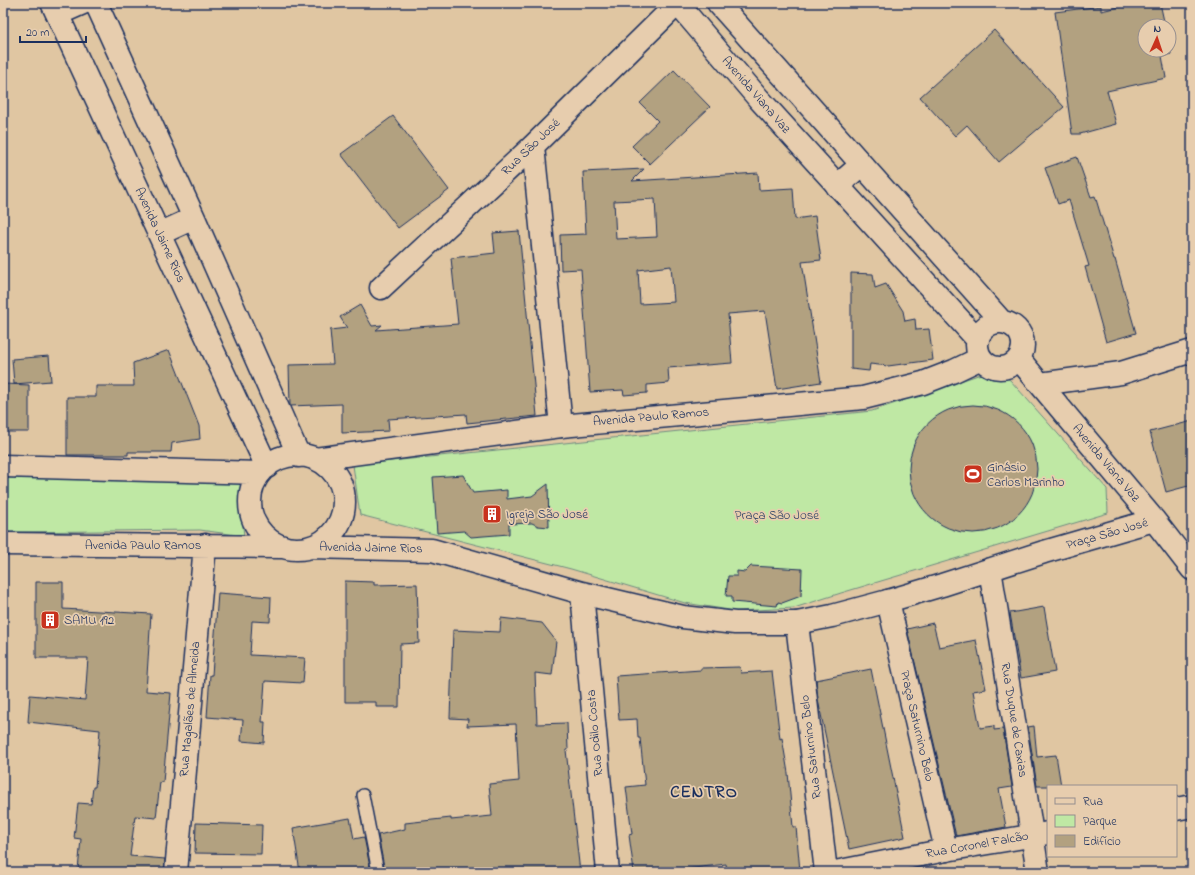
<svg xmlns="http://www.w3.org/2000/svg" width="1195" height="875" viewBox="0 0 1195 875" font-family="'Indie Flower',sans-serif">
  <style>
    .green { fill: #bfe8a4; stroke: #6d8c81 }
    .building { fill: #b2a180; stroke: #1b2f5e; fill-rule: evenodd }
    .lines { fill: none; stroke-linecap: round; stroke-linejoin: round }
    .service-casing { stroke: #1b2f5e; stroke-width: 14 }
    .minor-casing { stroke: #1b2f5e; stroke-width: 25 }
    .tertiary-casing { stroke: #1b2f5e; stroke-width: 25 }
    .secondary-casing { stroke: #1b2f5e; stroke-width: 25 }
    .service { stroke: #e7cdae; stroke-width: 11 }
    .minor { stroke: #e7cdae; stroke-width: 22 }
    .tertiary { stroke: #e7cdae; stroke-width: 22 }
    .secondary { stroke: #e7cdae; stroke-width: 22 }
    .labels { text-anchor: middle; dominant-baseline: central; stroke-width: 3.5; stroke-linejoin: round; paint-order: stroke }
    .street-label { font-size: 13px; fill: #1b2f5e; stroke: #e7cdae }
    .poi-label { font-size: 13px; fill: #1b2f5e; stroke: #e7cdae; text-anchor: start }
    .park-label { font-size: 13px; fill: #2b4265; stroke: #e7cdae }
    .district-label { font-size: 17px; font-weight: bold; letter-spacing: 1px; fill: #1b2f5e; stroke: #e7cdae }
  </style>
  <rect width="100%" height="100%" fill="#e0c6a2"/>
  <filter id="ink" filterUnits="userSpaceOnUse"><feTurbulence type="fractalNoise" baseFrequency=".025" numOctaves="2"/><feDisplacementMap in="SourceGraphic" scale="8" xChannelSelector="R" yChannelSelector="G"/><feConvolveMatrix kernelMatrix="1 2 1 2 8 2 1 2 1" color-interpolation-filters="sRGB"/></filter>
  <g filter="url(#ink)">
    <!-- green -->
    <path class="green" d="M984,373L1000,375L1010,380L1107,489L1108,513L841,593L794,608L736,611L685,603L571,569L360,515L353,465L872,411Z
      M246,475L241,510L244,536L200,530L3,532V478L203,480Z"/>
    <!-- building -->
    <path class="building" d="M1137,3H1160L1165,26H1145V50H1169V44L1171,54L1162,56L1166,78L1107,91L1116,124L1080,134H1072L1055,12L1101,6V11Z
      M994,30L1064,107L999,162L967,125L955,136L920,97Z
      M674,70L710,107L650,164L632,146L658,121L640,103Z
      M393,116L449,190L398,228L341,154Z
      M1077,157L1091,197L1095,196L1114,259H1115L1136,333L1106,342L1085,267L1089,266L1069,200L1058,204L1045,168Z
      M644,169L632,181L758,173L759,190L793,188L795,219L815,216L821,260L802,262L821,382L777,389L765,311L728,314L732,363L668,368L669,383L647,385V393L624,395L623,390L590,392L581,269L561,270L560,235L586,234L583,172ZM655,199L657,237L616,239L614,201ZM671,266L674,302L640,304L638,270Z
      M519,231L537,416L467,423L466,414L388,419L389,431L342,433V404L290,406L289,365L333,364L330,330L347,328L340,317L360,305L372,326L382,325L376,330L458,324L451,258L495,253L493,233Z
      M851,273L873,274L875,288L886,284L903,311L905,321L915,319L916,330L929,329L933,360L888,366L870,364L869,371L851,369Z
      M169,350L199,426L200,439L172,443L171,452H128V455H67V397H96V386H134L133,363Z
      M49,356L51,381L14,384L12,359Z
      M3,384L29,385V432H3Z
      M909 469a64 64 0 1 1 128 0a64 64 0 1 1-128 0Z
      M1192,421V485L1166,492L1150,432Z
      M463,475L473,493L507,490V499L532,496L548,484L549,527L538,526L532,523L509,524V534L471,537L464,531L437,533L433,477Z
      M751,566L802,569L801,596L782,603L778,602L777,606L732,602V596H726L728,576H737V571L745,572Z
      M345,581L374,582V585L417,584L419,643L400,644L399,707H376V702H345Z
      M36,582H63V609L151,614L146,691L171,693L163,782H160L156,818L135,816L130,856L165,859L164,872H97L78,870L81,839L74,838L78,803L91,804L93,787H95L100,730L28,722L30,695L85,700L88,658H36Z
      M218,593L271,597L270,622L252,621L250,655L305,658L303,683L265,681L262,722H265L264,743L241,741L243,720L207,717L210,675H212Z
      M1044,607L1055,672L1021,678L1010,613Z
      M501,618L542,623L556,641L552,675L535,673L537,724L567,723L568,750H566L580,872H385L378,835L405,829V823L451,818V820L492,816L489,784L519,781L516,724L467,726L468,719L450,718L453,630L500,632Z
      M933,623L939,647L976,640L986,689L973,691L980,728L994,726V730L1003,729L1012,787L999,789L1006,827L956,836L907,629Z
      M740,667L741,673L772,671L780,739L782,738L788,773L793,827H796L800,871L727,872L726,864L662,872H634L629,835L632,834L626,787L645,785L640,738H638L637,719L619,720L616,676L701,670V668Z
      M871,669L905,837L849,849L818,700L816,680Z
      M1034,726L1037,757L1056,755L1061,786H1037L1028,727Z
      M350,818L354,839L364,837L371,872H300L293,828Z
      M196,823L262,825L261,854L195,853Z"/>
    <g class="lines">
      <defs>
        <path id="service" d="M363,795L378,872"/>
        <path id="minor" d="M533,146L561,426
          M837,186L861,165
          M381,288L533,146L678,3
          M888,601L946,850
          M797,623L826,872"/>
        <path id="tertiary" d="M52,3L267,467
          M96,3L194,218L299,456
          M677,3L759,99L978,340
          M718,3L1002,322
          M58,14L83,3
          M159,234L194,218
          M977 345a23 23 0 1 1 46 0a23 23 0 1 1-46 0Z
          M1019,359L1154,520L1192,569
          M1040,384L1121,373L1192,351
          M250 502a47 47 0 1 1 94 0a47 47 0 1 1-94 0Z
          M315,459L561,426L863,398L923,383L954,371L981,358
          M3,466L260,473
          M3,544L283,547
          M311,547L432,550L582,593L683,617L735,623H797L832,616L888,601L942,585L1044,552L1154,520
          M990,569L1038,872
          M582,593L608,872
          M176,872L205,545"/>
        <path id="secondary" d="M1176,809L1192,806
          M835,872L946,850L1048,833"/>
      </defs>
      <!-- service casing -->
      <use href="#service" class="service-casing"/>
      <!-- minor casing -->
      <use href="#minor" class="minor-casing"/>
      <!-- tertiary casing -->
      <use href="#tertiary" class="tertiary-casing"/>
      <!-- secondary casing -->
      <use href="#secondary" class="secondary-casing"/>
      <!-- service -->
      <use href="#service" class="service"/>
      <!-- minor -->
      <use href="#minor" class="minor"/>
      <!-- tertiary -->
      <use href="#tertiary" class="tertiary"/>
      <!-- secondary -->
      <use href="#secondary" class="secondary"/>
    </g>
  </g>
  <!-- icons -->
  <defs>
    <symbol id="stadium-square" viewBox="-11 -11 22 22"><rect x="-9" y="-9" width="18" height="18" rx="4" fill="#c8321e" stroke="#e7cdae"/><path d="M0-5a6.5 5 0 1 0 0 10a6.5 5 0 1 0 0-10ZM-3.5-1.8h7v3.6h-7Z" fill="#fff"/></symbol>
    <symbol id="building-square" viewBox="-11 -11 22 22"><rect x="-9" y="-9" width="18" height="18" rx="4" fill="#c8321e" stroke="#e7cdae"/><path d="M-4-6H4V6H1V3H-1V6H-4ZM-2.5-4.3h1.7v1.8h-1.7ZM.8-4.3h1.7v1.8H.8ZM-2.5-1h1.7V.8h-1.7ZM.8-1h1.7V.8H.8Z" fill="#fff"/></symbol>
  </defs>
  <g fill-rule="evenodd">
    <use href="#stadium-square" x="962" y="463" width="22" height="22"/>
    <use href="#building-square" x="481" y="503" width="22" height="22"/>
    <use href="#building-square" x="39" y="609" width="22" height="22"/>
  </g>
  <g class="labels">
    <!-- street labels -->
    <g class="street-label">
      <text transform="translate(756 95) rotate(49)">Avenida Viana Vaz</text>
      <text transform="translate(531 147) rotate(-44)">Rua São José</text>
      <text transform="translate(160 235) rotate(65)">Avenida Jaime Rios</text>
      <text transform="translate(651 417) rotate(-5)">Avenida Paulo Ramos</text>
      <text transform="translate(1106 463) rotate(50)">Avenida Viana Vaz</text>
      <text transform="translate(1107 534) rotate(-16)">Praça São José</text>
      <text x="143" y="545">Avenida Paulo Ramos</text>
      <text transform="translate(371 548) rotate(1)">Avenida Jaime Rios</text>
      <text transform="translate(190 709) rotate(-85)">Rua Magalães de Almeida</text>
      <text transform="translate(1014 720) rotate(81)">Rua Duque de Caxias</text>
      <text transform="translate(917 726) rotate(77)">Praça Saturnino Belo</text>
      <text transform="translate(595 733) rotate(-95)">Rua Odilo Costa</text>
      <text transform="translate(811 747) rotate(-97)">Rua Saturnino Belo</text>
      <text transform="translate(977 845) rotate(-10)">Rua Coronel Falcão</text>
    </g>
    <!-- poi labels -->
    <g class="poi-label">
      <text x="987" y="467">Ginásio<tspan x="987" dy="15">Carlos Marinho</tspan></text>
      <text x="506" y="514">Igreja São José</text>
      <text x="64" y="620">SAMU 192</text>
    </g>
    <!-- park labels -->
    <g class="park-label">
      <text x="777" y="515">Praça São José</text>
    </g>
    <!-- district labels -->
    <g class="district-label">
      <text x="704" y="792">CENTRO</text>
    </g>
  </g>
  <!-- margin -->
  <rect width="1195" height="875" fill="none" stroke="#e7cdae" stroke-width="16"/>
  <rect x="8" y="8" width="1179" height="859" fill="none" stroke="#1b2f5e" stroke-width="1.5" filter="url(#ink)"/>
  <!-- legend -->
  <rect x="1047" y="785" width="130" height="72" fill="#e7cdae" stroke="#958e8e"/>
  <rect x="1055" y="798" width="20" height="6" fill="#e7cdae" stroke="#958e8e"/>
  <text x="1083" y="805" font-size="12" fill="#1b2f5e">Rua</text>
  <rect x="1055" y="815" width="20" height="12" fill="#bfe8a4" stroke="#958e8e"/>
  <text x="1083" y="825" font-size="12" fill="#1b2f5e">Parque</text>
  <rect x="1055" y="835" width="20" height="12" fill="#b2a180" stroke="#958e8e"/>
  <text x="1083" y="845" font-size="12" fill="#1b2f5e">Edifício</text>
  <!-- north arrow -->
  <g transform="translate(1157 38) rotate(3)"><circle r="19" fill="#e7cdae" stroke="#958e8e"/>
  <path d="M0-3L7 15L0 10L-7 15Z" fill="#c8321e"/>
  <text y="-6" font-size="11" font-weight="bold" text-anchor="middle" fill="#1b2f5e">N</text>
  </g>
  <!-- scale -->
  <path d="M20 36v6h66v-6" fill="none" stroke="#1b2f5e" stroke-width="2"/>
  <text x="26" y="36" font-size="12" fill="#1b2f5e" stroke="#e7cdae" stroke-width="3" paint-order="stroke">20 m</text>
</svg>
